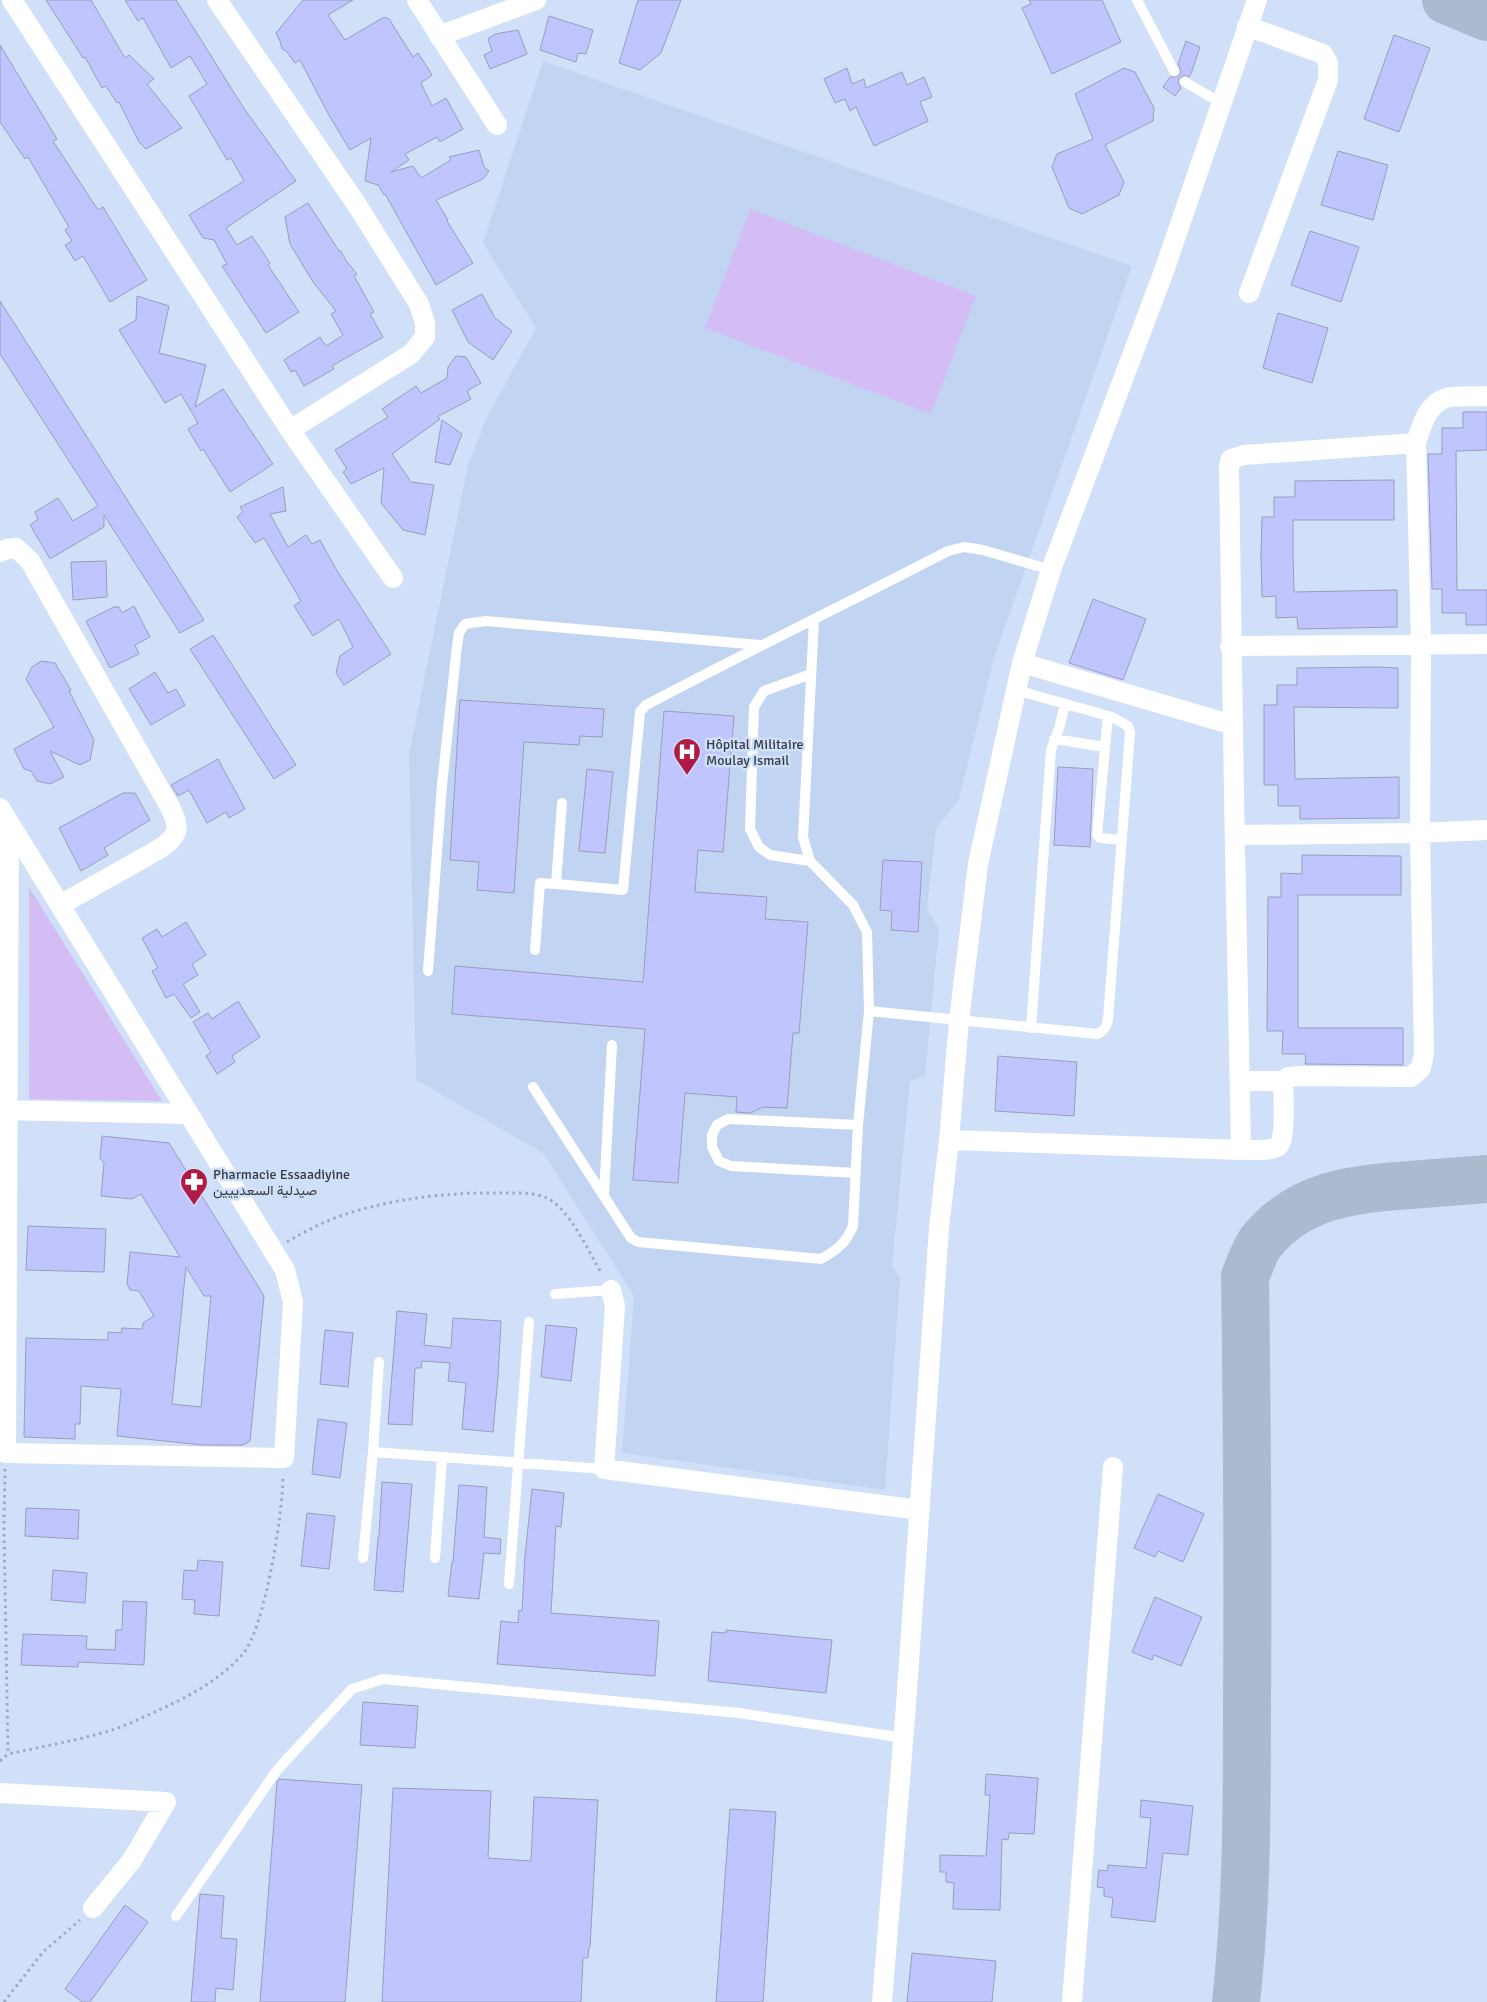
<svg xmlns="http://www.w3.org/2000/svg" width="1487" height="2002" viewBox="0 0 1487 2002" font-family="Signika,Vazirmatn,sans-serif">
  <style>
    .built { fill: #c1d5f2 }
    .green { fill: #d4bdf5 }
    .lines { fill: none; stroke-linecap: round; stroke-linejoin: round }
    .taxiway { stroke: #acbacf; stroke-width: 48 }
    .building { fill: #c0c5ff; stroke: #9a9db6; fill-rule: evenodd }
    .path { stroke: #9eabbe; stroke-width: 3; stroke-dasharray: 2.5 4; stroke-linecap: butt }
    .service { stroke: #fff; stroke-width: 10 }
    .minor { stroke: #fff; stroke-width: 20 }
    .labels { text-anchor: middle; dominant-baseline: central; stroke-width: 5; stroke-linejoin: round; paint-order: stroke }
    .poi-label { font-size: 14px; fill: #353b45; stroke: #d0e0f8; text-anchor: start }
  </style>
  <rect width="100%" height="100%" fill="#d0e0f8"/>
  <!-- built -->
  <path class="built" d="M543,61L1132,266L994,658L959,799L936,829L927,908L939,929L925,1076L910,1081L892,1266L900,1278L885,1490L622,1453L634,1296L543,1153L416,1080L409,754L468,465L487,417L536,328L483,243Z"/>
  <!-- green -->
  <path class="green" d="M750,209L976,296L931,414L705,328Z
    M29,887L162,1101L29,1099Z"/>
  <g class="lines">
    <!-- taxiway -->
    <path class="taxiway" d="M1446,0L1487,17
      M1236,2002C1247,1903 1247,1803 1247,1704C1248,1561 1247,1419 1245,1276C1250,1266 1254,1251 1261,1242C1299,1194 1354,1189 1410,1185C1436,1183 1461,1181 1487,1179"/>
  </g>
  <!-- building -->
  <path class="building" d="M46,0H91L125,58L129,55L154,79L147,84L182,128L146,149L139,142L119,102L117,103L106,86L102,88L85,57L83,58Z
    M125,0H176L245,110L296,181L226,228L237,245L252,236L270,263L268,265L299,312L266,333L222,266L227,264L214,240L203,238L189,215L244,181L231,158L227,160L189,96L207,84L190,56L171,68L143,18L138,21Z
    M303,0H353L328,15L345,40L384,17L389,19L413,57L418,53L432,75L421,83L432,106L446,98L463,129L440,142L437,137L405,154L409,160L391,172L413,166L421,178L451,160L449,157L479,150L484,167L489,171L483,179L436,200L448,220L447,221L473,263L436,285L385,194L384,195L378,185L365,181L371,138L350,150L330,117L300,60L295,63L287,52L282,49L280,41L276,33Z
    M638,0H681L661,53L640,70L619,63Z
    M1029,0H1102L1121,42L1052,74L1022,8L1031,4Z
    M549,16L593,30L586,54L578,53L576,62L540,50Z
    M518,30L527,54L490,69L484,55L492,51L488,39L495,34Z
    M1394,35L1430,48L1399,132L1364,119Z
    M1186,41L1200,47L1191,74L1189,77L1185,75L1179,78L1178,82L1181,88L1175,96L1163,87L1170,77H1177L1180,74L1181,71L1178,64Z
    M0,45L57,139L53,141L98,210L103,207L147,280L110,302L83,256L75,261L65,245L72,241L65,230L69,227L28,157L25,159L0,122Z
    M847,68L852,84L864,79L866,88L902,72L907,85L924,77L932,97L920,102L928,121L874,146L856,107L850,111L845,99L835,103L824,79Z
    M1124,68L1135,72L1154,108L1153,121L1105,145L1124,182L1119,195L1082,214L1069,208L1052,167L1057,154L1093,139L1075,94Z
    M1338,151L1388,165L1373,220L1321,205Z
    M308,203L339,251L340,250L347,262L357,274L354,276L374,312L370,314L383,337L332,366L334,369L304,386L295,370L291,372L284,360L320,337L326,346L343,335L331,314L336,311L313,282L290,244L285,217Z
    M1310,231L1359,247L1341,302L1291,285Z
    M482,294L495,318L512,331L493,360L468,342L452,310Z
    M137,296L169,306L159,353L206,365L195,407L223,389L273,464L230,492L203,449L201,451L188,429L198,423L181,394L165,403L119,330L136,320Z
    M0,301L204,620L180,633L104,515V527L50,559L30,525L38,519L35,512L58,498L73,521L98,506L0,354Z
    M1278,313L1328,328L1312,383L1263,368Z
    M456,356L466,357L481,383L467,391L471,399L437,417L440,419L392,454L411,482L434,485L425,535L403,530L381,503L384,468L351,484L343,472L347,469L335,450L388,417L382,409L416,386L421,393L447,378L448,367Z
    M1463,412H1487V450L1456,451L1457,590H1487V625H1466V613H1442V589H1432L1428,454H1442V428H1463Z
    M442,420L462,434L450,465L435,462Z
    M1394,480V520H1293V554L1294,592L1397,590V627L1298,629L1297,617L1276,618V596L1262,597L1261,555L1262,517H1274V497H1295V481Z
    M283,487L286,511L270,514L288,547L306,535L312,544L320,540L336,569L391,654L344,685L336,673L340,656L353,647L339,619L313,636L294,606L301,601L264,538L255,543L237,517L243,512L240,507Z
    M106,561L107,597L73,600L71,562Z
    M1093,599L1146,619L1123,680L1069,663Z
    M134,606L150,637L135,645L139,654L110,668L86,621L114,607H119L122,613Z
    M213,635L296,765L274,779L190,649Z
    M41,661L55,663L71,690L69,691L94,740L90,760L80,765L50,751L64,777L50,784L37,781L31,771L24,769L14,749L54,727L26,679L32,667Z
    M1377,667L1398,668V708L1294,707L1295,779L1399,777V818L1300,819V806H1278V785H1264V705H1277V685H1297V668Z
    M155,672L168,693L176,689L185,705L151,725L129,689Z
    M460,700L604,709L602,737L580,736L579,745L524,742L514,893L477,890L479,862L450,860Z
    M664,711L734,716L723,852L698,850L695,892L767,897L765,919L808,922L799,1033H793L787,1108L763,1107L750,1113L736,1112L737,1097L685,1093L678,1183L633,1180L645,1029L452,1014L455,966L643,982Z
    M218,759L245,809L229,818L226,812L207,823L189,790L178,796L171,785Z
    M1058,767L1093,769L1090,847L1054,845Z
    M587,769L613,772L605,853L579,851Z
    M123,793H135L150,820L104,848L108,855L81,871L59,828Z
    M1302,855L1401,856V895H1298V1028H1403V1065L1305,1064L1306,1054H1282L1283,1031H1267L1268,897H1281V873L1302,874Z
    M883,860L922,862L918,932L891,930L892,911L880,910Z
    M186,922L206,955L192,964L198,975L183,984L200,1012L191,1018L174,994L166,998L152,971L158,968L142,938L157,929L162,937Z
    M238,1001L260,1037L232,1056L235,1062L217,1074L206,1056L211,1052L193,1022L208,1013L212,1019Z
    M998,1056L1077,1062L1074,1116L995,1111Z
    M102,1136L169,1143L264,1296L250,1441L243,1445H202L117,1436L121,1389L81,1386L80,1424H75V1439L24,1437L26,1338L108,1340V1332L121,1333L122,1328L142,1329L143,1323L154,1316L139,1291L130,1290L127,1284L130,1252L180,1257L141,1194L132,1199L101,1196L104,1163L100,1158ZM186,1267L204,1296H211L201,1407L172,1404Z
    M28,1226L106,1229L104,1272L26,1270Z
    M397,1311L427,1314L424,1345L451,1348L453,1318L501,1321L498,1377L493,1432L462,1429L466,1383L448,1381L450,1363L422,1361L421,1368H415L412,1425L388,1424Z
    M546,1325L577,1328L571,1381L541,1377Z
    M325,1330L353,1333L348,1387L320,1384Z
    M318,1419L347,1423L340,1478L312,1474Z
    M382,1482L412,1484L403,1592L374,1590L378,1537H379Z
    M459,1485L487,1487L484,1537L501,1539L500,1554L484,1553L479,1599L448,1596L452,1562H453Z
    M532,1489L564,1493L561,1527L556,1526L551,1613L659,1621L655,1676L497,1664L501,1621L518,1623L519,1610L522,1611L525,1556Z
    M1158,1494L1204,1514L1183,1562L1158,1551L1155,1557L1134,1548Z
    M26,1508L79,1510L78,1539L25,1536Z
    M307,1513L335,1516L329,1569L301,1566Z
    M198,1560L223,1562L219,1616L194,1614L195,1600L182,1599L184,1570L197,1571Z
    M53,1570L87,1573L85,1603L51,1600Z
    M1155,1597L1202,1617L1181,1666L1154,1655L1152,1660L1132,1652Z
    M123,1601L147,1602L144,1665L78,1662V1667L21,1665L23,1634L87,1636L86,1649L115,1650L116,1630H122Z
    M726,1630L832,1640L826,1693L708,1681L712,1632L726,1633Z
    M363,1702L418,1706L415,1748L360,1745Z
    M986,1774L1038,1778L1034,1834L1009,1833L1008,1840L1002,1839L1000,1910L953,1909L954,1883L946,1882V1872H940V1855L986,1856L990,1795H985Z
    M279,1779L362,1785L345,2002H260L277,1782Z
    M393,1788L491,1791L488,1858L531,1861L534,1797L598,1800L590,1947H589L588,1958H583L581,2002H382Z
    M1141,1800L1193,1806L1188,1855L1163,1853L1155,1922L1111,1917L1113,1898L1104,1896V1888L1097,1887L1099,1870L1107,1871L1108,1865L1146,1868L1151,1818L1140,1817Z
    M730,1809L776,1812L763,2002H716Z
    M200,1894L224,1896L221,1938L237,1939L233,1990L216,1988L215,2002H191Z
    M125,1905L148,1922L90,2002H82L65,1989Z
    M912,1953L996,1961L992,2002H907Z"/>
  <g class="lines">
    <!-- path -->
    <path class="path" d="M287,1242C307,1230 327,1220 349,1213C398,1198 451,1192 502,1193C517,1193 533,1192 547,1198C570,1209 589,1253 602,1274
      M5,1469L4,1527L8,1754
      M0,1761L8,1754C44,1746 81,1740 115,1729C127,1725 139,1719 150,1714C184,1699 216,1683 242,1655C265,1630 283,1512 283,1476
      M4,2002L43,1952L80,1920"/>
    <!-- service -->
    <path class="service" d="M1137,0L1174,71
      M1185,82L1221,103
      M814,620L803,837L810,861L853,905L867,932L869,1011L1097,1034C1105,1031 1106,1027 1108,1019L1130,733L1128,726L1112,717L1016,690
      M1108,716L1097,835L1100,838L1122,840
      M1054,739L1105,747
      M562,803L556,884L623,890L640,712L646,705C746,652 848,603 948,551L964,547L983,550L1051,570
      M810,861L770,855L759,847L750,829L754,707L764,691L811,674
      M535,950L540,883L556,884
      M428,971L442,785L457,646L459,633L465,624L486,621L760,645
      M1031,1028L1051,750L1059,729L1065,704
      M533,1087L631,1238L638,1242L821,1259C837,1250 846,1243 853,1226L858,1125L869,1011
      M856,1173L731,1166L719,1161L712,1147V1135L717,1125L728,1119L858,1125
      M604,1194L612,1045
      M555,1294L611,1290
      M373,1452L604,1469
      M363,1558L373,1452L379,1362
      M435,1558L442,1458
      M509,1584L529,1322
      M176,1916L277,1770L352,1689L383,1679L739,1713L904,1738"/>
    <!-- minor -->
    <path class="minor" d="M12,0L290,430L393,578
      M217,0L357,205L419,304L425,323V337L411,354L290,430
      M417,0L497,125
      M1247,26L1323,54L1328,63V80L1249,293
      M439,36L536,0
      M0,552L7,549L16,548L30,561L170,807C180,828 180,834 161,848L60,905
      M1230,646L1487,644
      M1022,663L1233,725
      M0,808L285,1270L293,1302L284,1458L6,1453L9,823
      M1236,835L1420,833L1487,830
      M1240,1081H1283
      M0,1110L188,1114
      M949,1140L1241,1150C1251,1149 1268,1152 1277,1147C1287,1142 1283,1093 1283,1081L1288,1077L1298,1076L1411,1077L1421,1068L1424,1054L1420,833L1421,644L1416,443C1421,427 1427,404 1446,398C1458,395 1475,397 1487,396
      M1241,1150C1237,922 1231,695 1229,467L1231,459L1244,455L1416,443
      M611,1290L615,1306L604,1469L920,1510
      M0,1793L166,1802L132,1860L93,1908
      M882,2002L906,1705L939,1228L949,1140L959,1020L978,864L1022,663L1051,570L1164,271L1257,0
      M1072,2002L1113,1467"/>
  </g>
  <!-- icons -->
  <defs>
    <symbol id="hospital-pin" viewBox="-11 -11 22 30"><path d="M0 17L-7.5 6A9.5 9.5 0 1 1 7.5 6Z" fill="#af1b45" stroke="#d0e0f8"/><path d="M-5-5h3v3.5h4V-5h3V5h-3V1.5h-4V5h-3Z" fill="#fff"/></symbol>
    <symbol id="pharmacy-pin" viewBox="-11 -11 22 30"><path d="M0 17L-7.5 6A9.5 9.5 0 1 1 7.5 6Z" fill="#af1b45" stroke="#d0e0f8"/><path d="M-2-6h4v4h4v4h-4v4h-4v-4h-4v-4h4Z" fill="#fff"/></symbol>
  </defs>
  <g fill-rule="evenodd">
    <use href="#hospital-pin" x="671" y="736" width="32" height="43"/>
    <use href="#pharmacy-pin" x="178" y="1166" width="32" height="43"/>
  </g>
  <g class="labels">
    <!-- poi labels -->
    <g class="poi-label">
      <text x="706" y="744">Hôpital Militaire<tspan x="706" dy="16">Moulay Ismail</tspan></text>
      <text x="213" y="1174">Pharmacie Essaadiyine<tspan x="213" dy="16">صيدلية السعدييين</tspan></text>
    </g>
  </g>
</svg>
